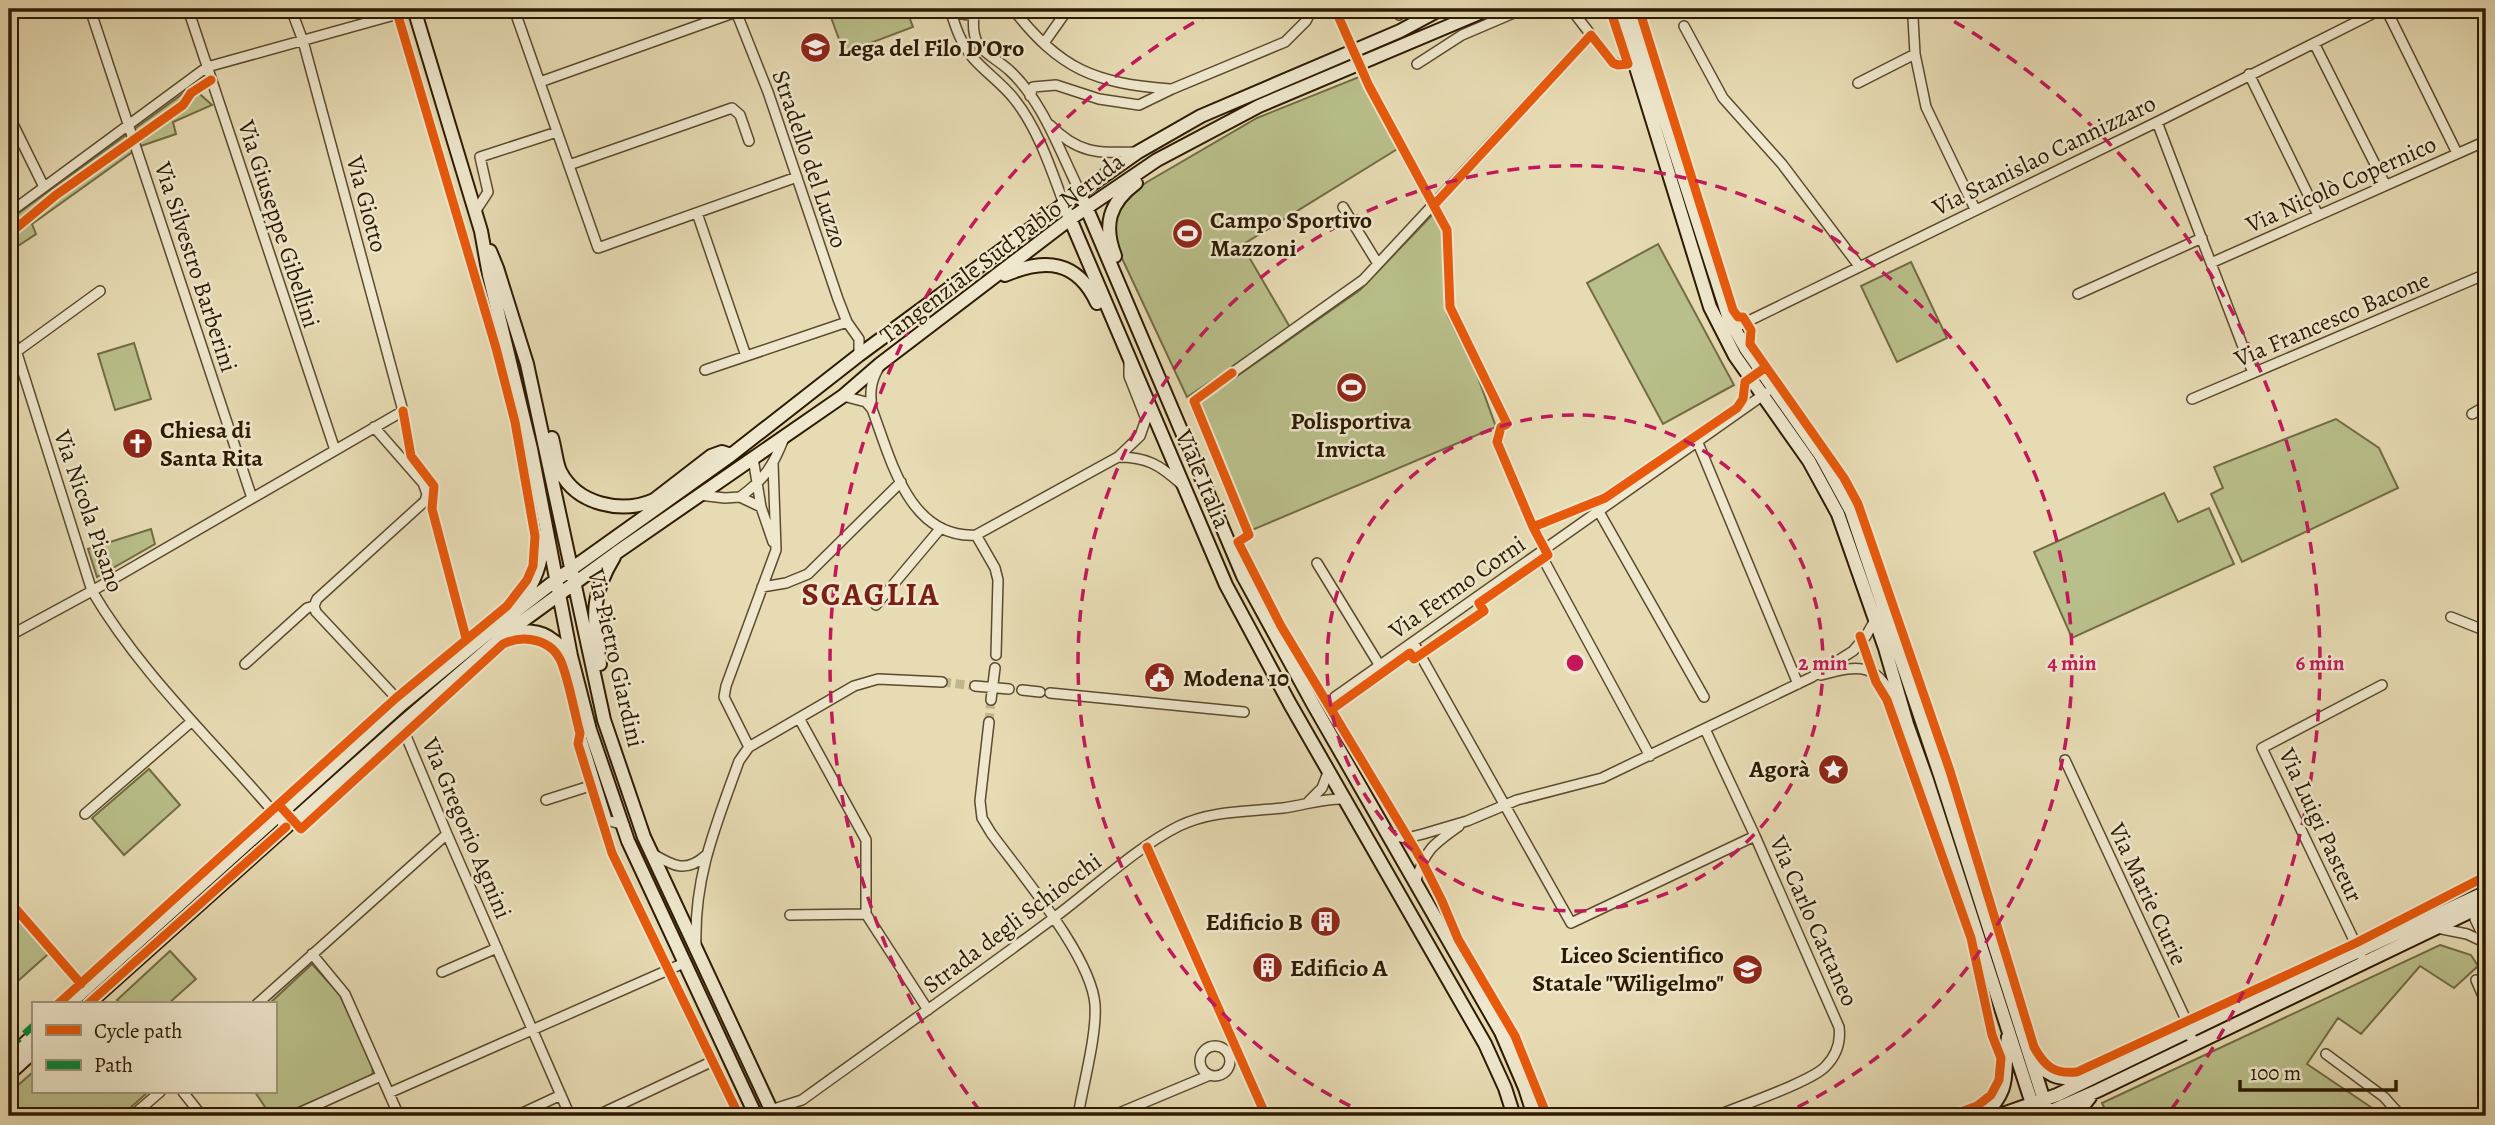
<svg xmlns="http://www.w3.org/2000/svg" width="2495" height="1125" viewBox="0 0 2495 1125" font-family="Alegreya,serif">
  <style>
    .green { fill: #b9bf8a; stroke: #726c45; stroke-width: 2 }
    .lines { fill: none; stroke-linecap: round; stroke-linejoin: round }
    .street-tunnel { stroke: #c2b48f; stroke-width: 9; stroke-dasharray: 9 4.5; stroke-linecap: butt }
    .street-casing { stroke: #5b4a2d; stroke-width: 12 }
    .secondary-casing { stroke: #2c1a00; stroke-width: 16 }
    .street { stroke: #efe8ce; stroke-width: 9 }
    .secondary { stroke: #efe8ce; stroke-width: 12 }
    .quiet { stroke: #00873e; stroke-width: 7; stroke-dasharray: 14 7; stroke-linecap: butt }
    .cycleway-casing { stroke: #efe8ce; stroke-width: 13 }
    .cycleway { stroke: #e8590c; stroke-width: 9 }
    .ring { fill: none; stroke: #c2185b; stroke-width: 3.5; stroke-dasharray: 12 9 }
    .labels { text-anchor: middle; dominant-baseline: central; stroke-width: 5; stroke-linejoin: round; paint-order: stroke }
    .poi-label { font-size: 24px; font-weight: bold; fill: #2c1a00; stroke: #efe8ce; text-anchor: start }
    .street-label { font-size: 24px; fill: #2c1a00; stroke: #efe8ce }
    .district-label { font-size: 32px; font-weight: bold; letter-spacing: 2px; fill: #7a1f14; stroke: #efe8ce }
    .centre { fill: #c2185b; stroke: #efe8ce; stroke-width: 3.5 }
    .ring-label { font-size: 21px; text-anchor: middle; font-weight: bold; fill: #c2185b; stroke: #efe8ce; stroke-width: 5; stroke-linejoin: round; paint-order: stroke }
  </style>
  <rect width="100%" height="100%" fill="#e7dbb3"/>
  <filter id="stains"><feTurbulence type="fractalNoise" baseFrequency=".00286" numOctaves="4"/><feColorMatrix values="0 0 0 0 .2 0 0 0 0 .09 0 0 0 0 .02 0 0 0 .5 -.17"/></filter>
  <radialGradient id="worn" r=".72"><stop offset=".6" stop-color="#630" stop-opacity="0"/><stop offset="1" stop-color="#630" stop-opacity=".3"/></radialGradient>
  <!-- green -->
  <path class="green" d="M828,9H906L913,27L844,53Z
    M1359,77L1399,148L1242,245L1291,329L1187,397L1120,254C1108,221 1119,201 1147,182L1257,118Z
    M192,87L212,105L173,122L176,134L141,146L32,224L36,234L9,252V220Z
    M1434,213L1445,233L1447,314L1476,372L1496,427L1252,530L1200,402L1360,290Z
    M1658,244L1734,385L1663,424L1587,283Z
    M1911,262L1947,338L1897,362L1861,286Z
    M134,343L151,399L115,410L98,354Z
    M2336,419L2379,448L2398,488L2242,562L2211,494L2223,488L2214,467Z
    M2164,493L2178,522L2209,508L2234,564L2072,638L2034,552Z
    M151,529L155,544L97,577L88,549Z
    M149,769L180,805L124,855L92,818Z
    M9,896L55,948L9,989Z
    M2440,945L2471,955L2478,966L2454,988L2420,966L2361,1034L2338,1018L2307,1064L2384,1116H2108L2102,1103Z
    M170,951L196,979L168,1004H121L117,1000Z
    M312,964L340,995L372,1066L373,1073L368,1078L279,1116H271L255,1092H275V1004H269Z
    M33,1072V1092H148L121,1116H9V1093Z"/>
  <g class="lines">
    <!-- street-tunnel -->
    <path class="street-tunnel" d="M942,682L975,686
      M989,722L991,700"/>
    <defs>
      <path id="street" d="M90,9L252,498
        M188,9L335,450
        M514,9L598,248L797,177
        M735,9L768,92L838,299L847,322L859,339V355
        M950,9C955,26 961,44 973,58C986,73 1003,84 1015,100C1038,129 1051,169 1064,204
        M952,9C964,17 975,17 987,9
        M1013,9C1060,70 1095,83 1170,89
        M1571,9L1591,35
        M1908,9L1913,18L1915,54L1926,107L1975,209
        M2386,9L2457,153
        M974,15C970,50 987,51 1009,70C1043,101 1060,152 1080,192
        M1399,15L1407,9
        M1684,26L1723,98L1782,164L1859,266
        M1044,43L1068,9
        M2314,43L2385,184
        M1417,64L1462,35L1523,9
        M2249,74L2318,215
        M540,82L736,12
        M1858,83L1915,54
        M1030,96L1033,87L1056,85L1099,99L1139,105L1172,89L1285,42L1306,21L1312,9
        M9,116L44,187
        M2157,122L2253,373
        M1050,125C1078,154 1098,153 1136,152
        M569,165L732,108L740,115L749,141
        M1343,207L1378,264
        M475,212L488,192L480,157L557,132
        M9,213L207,67L416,9
        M697,213L746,356
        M2211,263L2486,141
        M2078,294L2202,238
        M9,328L92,591C144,679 221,748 286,827
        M1730,330L2157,122L2382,9
        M16,352L100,291
        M878,369C870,383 870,394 872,409C891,460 909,539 976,535L1118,457L1140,436L1146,419L1129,376V362
        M705,370L847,322
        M1232,373L1363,280L1591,35L1613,63L1623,65L1639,59
        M843,396L866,402L872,409
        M2192,399L2486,274
        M2472,414L2486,406
        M374,427L423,483L427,494L425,501L317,599L314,606L316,612L402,704
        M1698,443L1798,684
        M1118,457C1147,457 1160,465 1181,484
        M753,458L761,507L773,542
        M699,495L725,498L740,497L761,507
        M740,497C765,479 773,466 784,438
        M1598,510L1704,697
        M976,535L995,568L998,580L996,655
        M1540,553L1650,756
        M1317,563L1380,666
        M762,587L786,583L808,574L901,482
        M876,605L940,529
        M2451,617L2486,631
        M9,636L92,591L403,411L303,41L291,9
        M1413,642L1571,923L1755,836
        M245,664L307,608L314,606
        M1821,675C1862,664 1876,663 1897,704
        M975,686L1009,689
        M1022,690L1040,692
        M1050,693L1244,712
        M1335,697L1766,393
        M991,700L995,668
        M799,718L866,840V914L928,1010
        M989,722L980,801L982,818L991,833C1020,873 1092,957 1095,1005C1097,1035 1083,1085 1078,1116
        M401,724L447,834L570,1116
        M1705,729L1755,836L1839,1027C1841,1042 1836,1056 1825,1067C1810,1082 1740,1106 1716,1116
        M590,730L580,733L607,820L624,825
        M749,747L724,697L726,686L776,550L773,463
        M2065,760L2187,1022V1033L2196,1043
        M546,800L596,784
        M1309,801L1322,788L1329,770
        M85,814L191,722
        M1388,835L1407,838L1423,834L1467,821L1517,800L1602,778L1812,677L1853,651L1866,636L1875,620
        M653,854C673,866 686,873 705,856
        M1415,883C1425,850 1432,845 1459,826
        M2478,905L2475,919L2486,942
        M790,915L866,914
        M2437,928L2467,934L2486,943
        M696,944C694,875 717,823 739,761L749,747L854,686L878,679L942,682
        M312,954L345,994L399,1116
        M2361,955L2262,748L2382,685
        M442,972L497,948
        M2476,980L2486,1003
        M257,1004L447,834
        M1200 1061a15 15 0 1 1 30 0a15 15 0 1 1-30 0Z
        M2326,1054L2384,1097L2401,1116
        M183,1092L202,1116
        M389,1093L684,963
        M755,1115L802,1100C885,1040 969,981 1051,920C1092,890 1135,848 1179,826C1212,810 1248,812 1283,808C1306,805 1321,798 1346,799
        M132,1116L160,1092
        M292,1116L381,1076
        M516,1116L561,1095
        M596,1116L713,1061
        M1112,1116L1210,1075"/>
      <path id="secondary" d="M414,9L481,231L489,275L531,449L571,656L590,730L628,841L756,1116
        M1618,9L1710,307L1735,356L1809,461L1838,514L1885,648L1907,724L1927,780L2036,1116
        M1629,9L1729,319L1746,349L1821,456L1851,511L1940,775L2049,1116
        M1084,202L1243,576L1313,704L1501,1032L1525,1088L1534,1116
        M1068,214L1226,585L1290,704L1485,1044L1505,1088L1514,1116
        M490,251L497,268L527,364L604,720L644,837L774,1116
        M1115,256C1103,225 1109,203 1136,183
        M1005,275C1045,258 1077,260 1097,303
        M552,438C555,448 556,462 560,471C577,505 622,514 654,500L711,456L722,452L731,455
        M520,603C534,583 544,560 542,536
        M509,631C544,631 545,632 571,656
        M600,664C594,618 589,598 614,557
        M69,1004L402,704L499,624L556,580L731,455L859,355L1064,204L1138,152L1201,116L1400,31L1441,9
        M88,1004L401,724L509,631L616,553L843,396L880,364L1070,219L1157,160L1259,106L1489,9
        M9,1058L33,1036
        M2031,1058C2052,1080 2061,1080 2090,1077
        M9,1074L33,1052
        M2042,1115L2097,1091L2486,904
        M1983,1116C2014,1086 2002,1074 2008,1037
        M1997,1116L2057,1095L2262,996L2486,892
        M2075,1116L2090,1097"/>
    </defs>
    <!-- street casing -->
    <use href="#street" class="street-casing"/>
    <!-- secondary casing -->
    <use href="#secondary" class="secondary-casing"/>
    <!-- street -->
    <use href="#street" class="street"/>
    <!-- secondary -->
    <use href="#secondary" class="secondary"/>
    <!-- quiet -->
    <path class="quiet" d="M9,1048L33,1026"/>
    <defs>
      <path id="cycleway" d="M1639,9L1733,310L1738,317H1743L1751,330L1750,344L1844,478L1858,504L1950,771L2034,1047C2045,1067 2054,1074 2077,1072L2356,943L2486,876
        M1434,205L1591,35L1613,63L1618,65L1628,64L1610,9
        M9,234L56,195L183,105L191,93L211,80
        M1232,373L1194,401L1249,535L1238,542L1281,626L1422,861L1442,901L1458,939L1515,1036L1547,1116
        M403,411L411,456L434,486L432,509L466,638
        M1533,527L1605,498L1737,408L1743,399L1745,382L1766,367
        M1860,636L1876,682L1887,700L1971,938L1992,1035L2001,1058L1999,1080L1991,1095L1977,1106L1950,1116
        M1332,709L1410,653L1414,659L1484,611L1479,603L1548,555L1533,527L1497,442L1501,427L1507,424L1450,307L1447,230L1369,86L1335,9
        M279,805L301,829L503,644C524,634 553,639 562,664C570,686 574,711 580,733L578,744L612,853L739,1116
        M1147,847L1266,1116
        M9,901L81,984
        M58,1004L396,698L507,606L527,580L533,566L535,536L515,422L496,348L396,9
        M88,1004L286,827"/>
    </defs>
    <!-- cycleway casing -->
    <use href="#cycleway" class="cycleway-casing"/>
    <!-- cycleway -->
    <use href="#cycleway" class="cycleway"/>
  </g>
  <!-- distance rings -->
  <g class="ring">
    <circle cx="1575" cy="663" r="248"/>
    <path d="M1369 1115A497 497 0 1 1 1781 1115"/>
    <path d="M980 1111A745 745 0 0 1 1214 11M1936 11A745 745 0 0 1 2170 1111"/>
  </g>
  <!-- icons -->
  <defs>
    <symbol id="school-disc" viewBox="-11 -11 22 22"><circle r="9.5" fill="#8f2418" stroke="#efe8ce"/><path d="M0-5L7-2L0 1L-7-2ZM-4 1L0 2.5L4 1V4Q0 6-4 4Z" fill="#fff"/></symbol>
    <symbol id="stadium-disc" viewBox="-11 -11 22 22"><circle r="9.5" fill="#8f2418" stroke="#efe8ce"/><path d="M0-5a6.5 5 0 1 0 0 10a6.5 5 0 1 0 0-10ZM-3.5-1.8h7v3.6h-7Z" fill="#fff"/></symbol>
    <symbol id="church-disc" viewBox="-11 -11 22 22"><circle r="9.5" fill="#8f2418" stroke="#efe8ce"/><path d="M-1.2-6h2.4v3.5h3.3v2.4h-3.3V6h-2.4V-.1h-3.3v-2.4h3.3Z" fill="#fff"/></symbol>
    <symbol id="civic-disc" viewBox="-11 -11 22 22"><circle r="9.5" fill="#8f2418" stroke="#efe8ce"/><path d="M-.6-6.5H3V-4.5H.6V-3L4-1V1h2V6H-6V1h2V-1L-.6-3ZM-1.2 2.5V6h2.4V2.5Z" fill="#fff"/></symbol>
    <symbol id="sight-disc" viewBox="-11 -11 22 22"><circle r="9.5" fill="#8f2418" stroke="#efe8ce"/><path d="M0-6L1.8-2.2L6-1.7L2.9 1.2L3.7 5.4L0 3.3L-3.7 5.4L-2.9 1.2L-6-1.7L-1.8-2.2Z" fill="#fff"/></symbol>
    <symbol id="building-disc" viewBox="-11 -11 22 22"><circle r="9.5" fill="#8f2418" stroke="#efe8ce"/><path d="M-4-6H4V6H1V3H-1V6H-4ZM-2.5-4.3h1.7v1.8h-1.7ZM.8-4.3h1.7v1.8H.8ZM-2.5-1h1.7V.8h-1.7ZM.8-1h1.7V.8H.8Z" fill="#fff"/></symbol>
  </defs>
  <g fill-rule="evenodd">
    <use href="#school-disc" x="798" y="30" width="35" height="35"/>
    <use href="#stadium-disc" x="1170" y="216" width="35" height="35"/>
    <use href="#stadium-disc" x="1334" y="370" width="35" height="35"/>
    <use href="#church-disc" x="120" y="426" width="35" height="35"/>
    <use href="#civic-disc" x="1142" y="660" width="35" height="35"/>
    <use href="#sight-disc" x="1816" y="752" width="35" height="35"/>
    <use href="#building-disc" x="1308" y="904" width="35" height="35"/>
    <use href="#building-disc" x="1250" y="950" width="35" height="35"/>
    <use href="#school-disc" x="1730" y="952" width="35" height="35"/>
  </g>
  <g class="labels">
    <!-- poi labels -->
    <g class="poi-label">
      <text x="838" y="48">Lega del Filo D'Oro</text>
      <text x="1210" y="220">Campo Sportivo<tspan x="1210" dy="28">Mazzoni</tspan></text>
      <text x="1351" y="421" text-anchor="middle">Polisportiva<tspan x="1351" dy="28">Invicta</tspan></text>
      <text x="160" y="430">Chiesa di<tspan x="160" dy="28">Santa Rita</tspan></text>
      <text x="1183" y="678">Modena 10</text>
      <text x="1810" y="769" text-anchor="end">Agorà</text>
      <text x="1303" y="922" text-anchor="end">Edificio B</text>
      <text x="1724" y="955" text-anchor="end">Liceo Scientifico<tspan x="1724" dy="28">Statale "Wiligelmo"</tspan></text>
      <text x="1290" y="968">Edificio A</text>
    </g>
    <!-- street labels -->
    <g class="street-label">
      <text transform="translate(2044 155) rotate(-26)">Via Stanislao Cannizzaro</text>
      <text transform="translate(810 159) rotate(71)">Stradello del Luzzo</text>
      <text transform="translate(2341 184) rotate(-24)">Via Nicolò Copernico</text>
      <text transform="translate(367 204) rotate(75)">Via Giotto</text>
      <text transform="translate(279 224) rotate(72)">Via Giuseppe Gibellini</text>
      <text transform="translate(1002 248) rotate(-37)">Tangenziale Sud Pablo Neruda</text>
      <text transform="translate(196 267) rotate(72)">Via Silvestro Barberini</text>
      <text transform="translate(2332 319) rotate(-23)">Via Francesco Bacone</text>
      <text transform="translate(1203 479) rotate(67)">Viale Italia</text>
      <text transform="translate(89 511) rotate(71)">Via Nicola Pisano</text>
      <text transform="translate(1457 587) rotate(-35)">Via Fermo Corni</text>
      <text transform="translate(616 658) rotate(77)">Via Pietro Giardini</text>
      <text transform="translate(2321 825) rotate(65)">Via Luigi Pasteur</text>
      <text transform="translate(467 828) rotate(67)">Via Gregorio Agnini</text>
      <text transform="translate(2148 894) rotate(65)">Via Marie Curie</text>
      <text transform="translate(1814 921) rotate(66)">Via Carlo Cattaneo</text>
      <text transform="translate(1012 923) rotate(-37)">Strada degli Schiocchi</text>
    </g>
    <!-- district labels -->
    <g class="district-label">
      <text x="871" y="594">SCAGLIA</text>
    </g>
  </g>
  <circle cx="1575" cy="663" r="10" class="centre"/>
  <g class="ring-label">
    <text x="1823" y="670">2 min</text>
    <text x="2072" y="670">4 min</text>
    <text x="2320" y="670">6 min</text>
  </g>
  <!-- margin -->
  <rect width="2495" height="1125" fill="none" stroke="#e7dbb3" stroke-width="35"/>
  <rect x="10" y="10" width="2474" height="1104" fill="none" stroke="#2c1a00" stroke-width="3.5"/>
  <rect x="18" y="18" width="2460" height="1090" fill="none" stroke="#2c1a00" stroke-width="2"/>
  <!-- legend -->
  <rect x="32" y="1002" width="245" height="91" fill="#efe8ce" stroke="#a1967c" stroke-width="2"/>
  <rect x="46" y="1025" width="35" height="10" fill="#e8590c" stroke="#a1967c" stroke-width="2"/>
  <text x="94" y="1038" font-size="21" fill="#2c1a00">Cycle path</text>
  <rect x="46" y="1060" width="35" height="10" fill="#00873e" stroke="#a1967c" stroke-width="2"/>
  <text x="94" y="1072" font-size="21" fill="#2c1a00">Path</text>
  <!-- scale -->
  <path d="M2240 1080v10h156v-10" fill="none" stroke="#2c1a00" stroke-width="3.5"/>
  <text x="2250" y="1080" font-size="21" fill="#2c1a00" stroke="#efe8ce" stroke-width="5" paint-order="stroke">100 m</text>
  <rect width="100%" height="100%" filter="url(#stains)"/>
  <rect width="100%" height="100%" fill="url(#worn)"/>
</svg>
